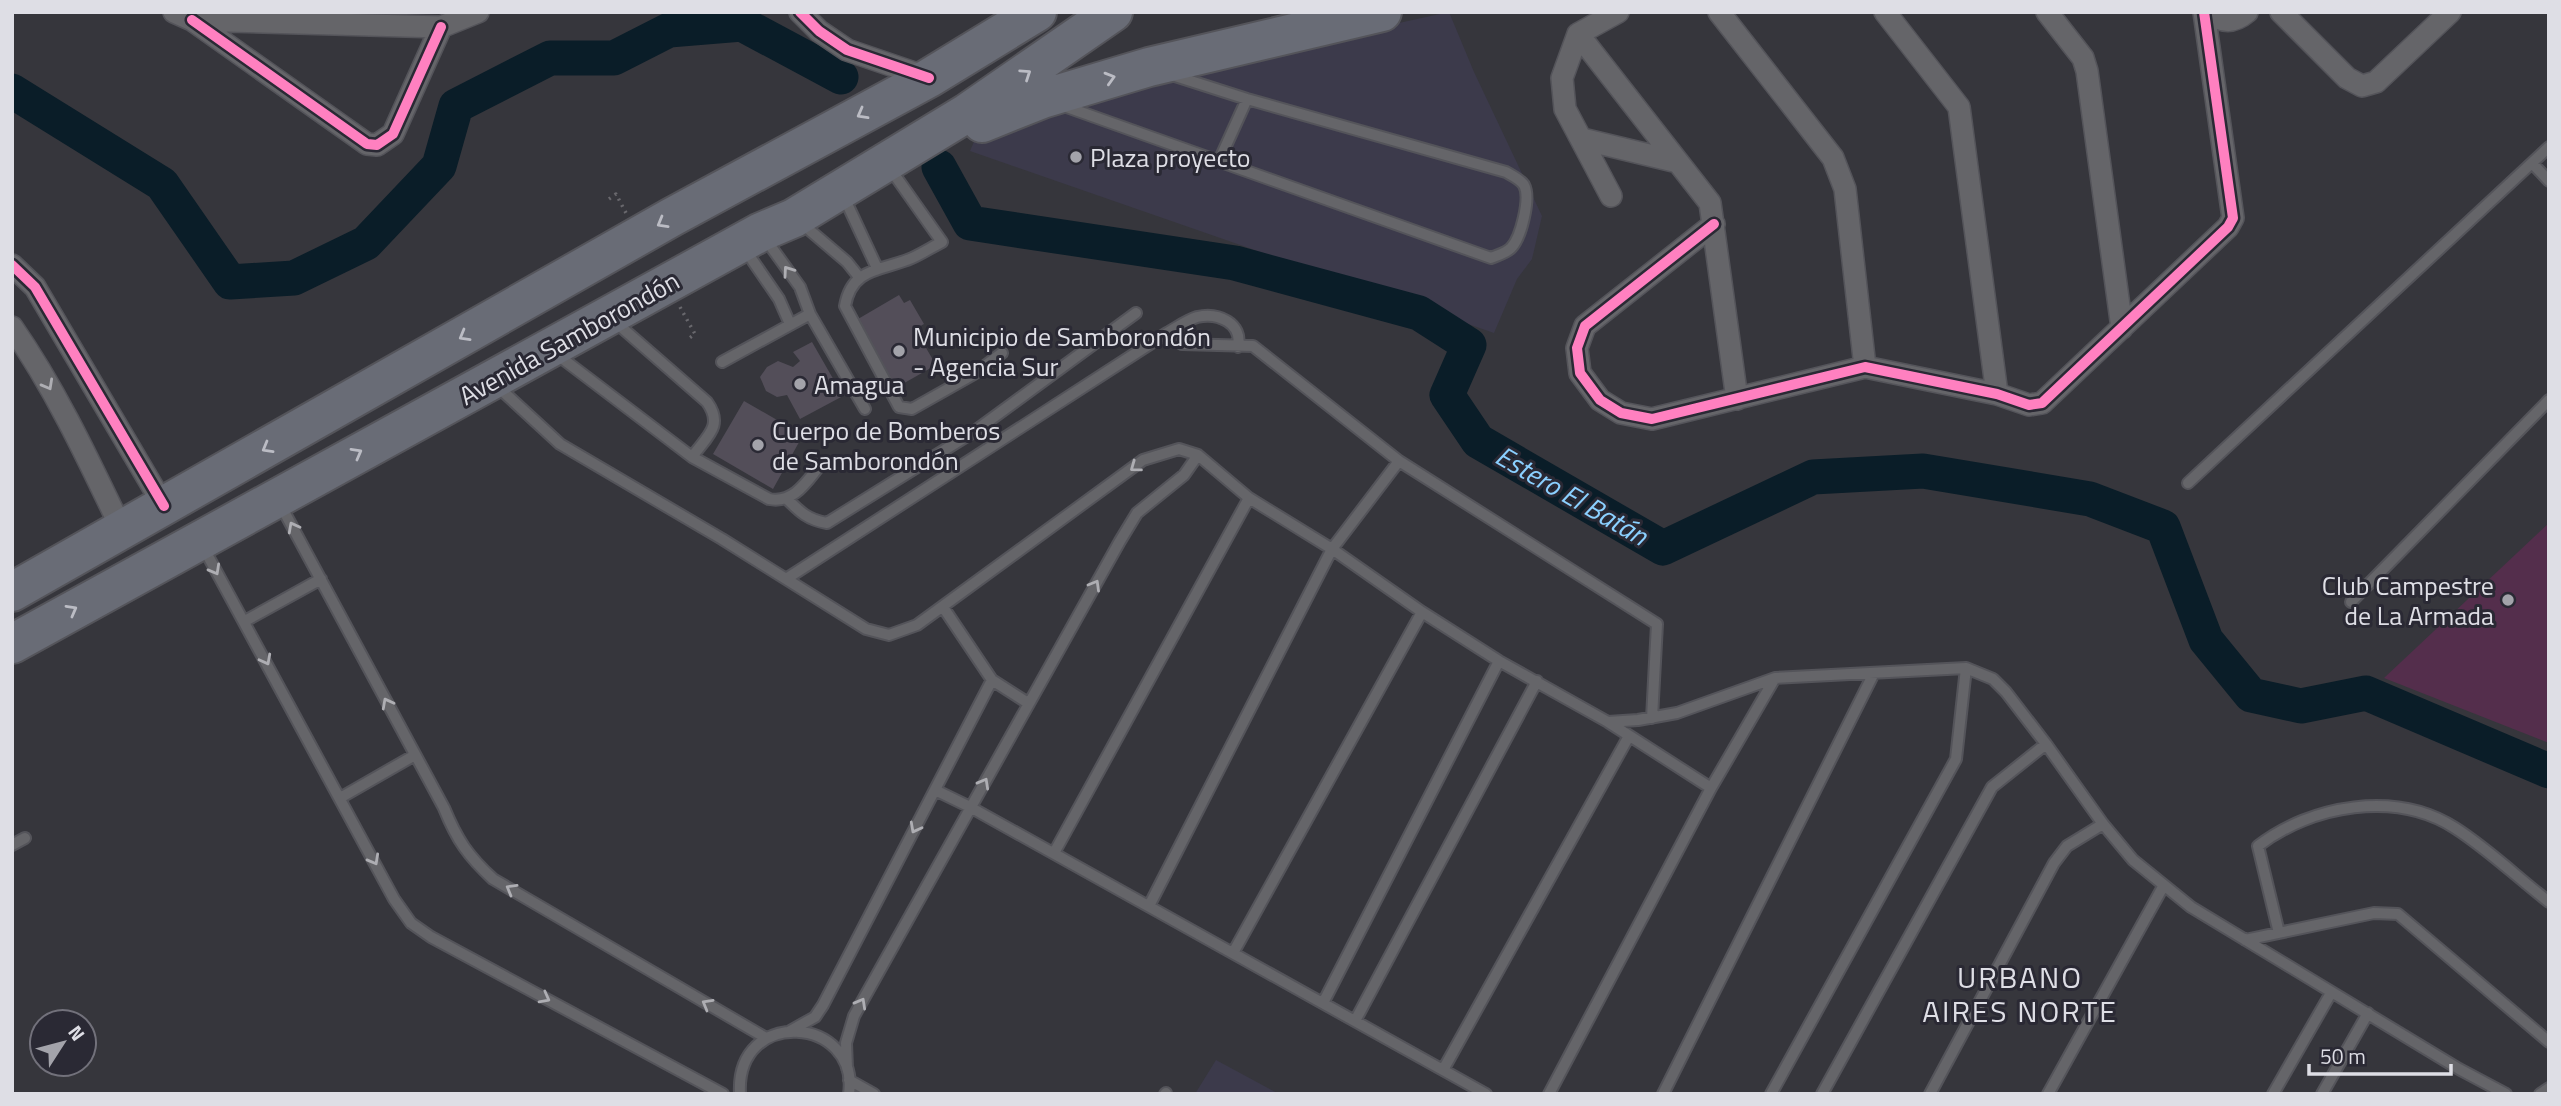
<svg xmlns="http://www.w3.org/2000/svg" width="2561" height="1106" viewBox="0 0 2561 1106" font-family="'Titillium Web',sans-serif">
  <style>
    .built { fill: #3c3a4b }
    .green { fill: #542e4c }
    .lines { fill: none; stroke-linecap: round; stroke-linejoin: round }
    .river { stroke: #0a1d28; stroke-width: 35 }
    .building { fill: #534e59 }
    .lane-casing { stroke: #54545a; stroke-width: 14 }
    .street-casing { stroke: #54545a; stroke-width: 24 }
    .highway-casing { stroke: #54545a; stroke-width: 42 }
    .path { stroke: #69686d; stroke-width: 3.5; stroke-dasharray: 2 5; stroke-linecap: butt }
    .lane { stroke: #656569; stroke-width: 10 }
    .street { stroke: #656569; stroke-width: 21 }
    .highway { stroke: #696c76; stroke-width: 38 }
    .cycleway-casing { stroke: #2a2934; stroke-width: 15 }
    .cycleway { stroke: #ff80c0; stroke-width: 10 }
    .oneway { stroke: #bbbcc4 }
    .oneway2 { stroke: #aeaeb3 }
    .poi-dot { fill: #a3a3aa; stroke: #2a2934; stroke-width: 2.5 }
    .labels { text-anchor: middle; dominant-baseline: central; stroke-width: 6; stroke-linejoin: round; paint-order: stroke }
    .poi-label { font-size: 26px; fill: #dedee5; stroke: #2a2934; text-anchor: start }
    .street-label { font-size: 26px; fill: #dedee5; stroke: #2a2934 }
    .water-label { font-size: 28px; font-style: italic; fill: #8bd0ff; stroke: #2a2934 }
    .quarter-label { font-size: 30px; letter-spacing: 2px; fill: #dedee5; stroke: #2a2934 }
  </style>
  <rect width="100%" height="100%" fill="#36363c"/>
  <!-- built -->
  <path class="built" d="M1449,12L1474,72L1542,216L1532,259L1517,279L1494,333L970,151L976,137L1258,54Z
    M1216,1060L1279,1094H1195Z"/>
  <!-- green -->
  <path class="green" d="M2549,523V743L2384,678Z"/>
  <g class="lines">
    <!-- river -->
    <path class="river" d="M12,91L162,184L230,282L294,278L366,243L439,166L456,106L550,58H614L669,30L742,24L841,77
      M939,167L970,223L1235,263L1419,313L1469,345L1447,395L1478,441L1663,548L1813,477L1923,471L2090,499L2163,527L2206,640L2251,695L2301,706L2366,693L2549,771"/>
  </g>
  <!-- building -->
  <path class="building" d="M899,295L904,303L910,300L924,324L915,329L936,365L892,390L861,337L866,334L858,319Z
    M812,342L843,396L800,419L787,395L777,397L766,391L760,377L767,367L778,361L793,367L800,361L793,352Z
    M744,401L803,435L773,489L713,454Z"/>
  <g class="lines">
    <defs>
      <path id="lane" d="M1061,105L1491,258C1498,255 1506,253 1511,248C1521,238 1531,198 1524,185C1520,179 1513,176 1506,172L1247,99L1172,75
        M1219,161L1247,99
        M2532,163L2549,181
        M889,167L942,242C932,247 923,253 912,258C883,271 852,266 845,306L899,407L912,409L974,374L1002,353
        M843,195L877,268
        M800,222L847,262L859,277
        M764,237L800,287L810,314L865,409
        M744,248L779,299L790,324
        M613,320L707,402C724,426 707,436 692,457
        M1167,333C1176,328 1187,320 1197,317C1218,312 1243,323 1238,347
        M555,353L692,457L769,499C794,504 807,481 821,464
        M722,362L810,314
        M497,386L560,444L722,539L866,629L889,635L917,625L1143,460L1179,449L1198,455L1249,498L1332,549L1422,612L1499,661L1608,722L1711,788
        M2188,483L2549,147
        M787,499C800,512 808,520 827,523L975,431L1136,313
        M280,504L444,808C457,840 468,856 493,879L766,1038
        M202,545L394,899L411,923L431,937L723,1094
        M786,579L1167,333L1182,344L1253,346L1399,461L1657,624L1652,718
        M2351,602L2549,400
        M943,607L992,680L1028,703
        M245,621L321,579
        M1608,722L1638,720L1677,713L1775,678L1966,668L1993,679L2006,692L2046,744
        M935,790L970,807L1486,1094
        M340,798L415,755
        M12,845L25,838
        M1054,853L1249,498
        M1149,906L1332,549L1399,461
        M2279,933L2258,846C2311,805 2396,790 2455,828C2488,849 2518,878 2549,902
        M2245,940L2374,913L2398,914L2549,1042
        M1233,953L1422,612
        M1323,1003L1499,661
        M1355,1021L1537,681
        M790,1031L815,1017L823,1005L992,680
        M847,1068L846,1043L854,1016L1120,541L1137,513L1184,475L1198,455
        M1443,1070L1629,736
        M849,1080L874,1094
        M740,1094C735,1006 860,1016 849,1094
        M1165,1094L1166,1093
        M1549,1094L1711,788L1775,678
        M1663,1094L1874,673
        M1771,1094L1956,759L1966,668
        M1822,1094L1992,787L2046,744L2103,824L2133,860L2191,907L2459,1069L2506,1094
        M1930,1094L2054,863L2067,846L2103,824
        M2048,1094L2164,885
        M2273,1094L2331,993
        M2322,1094L2368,1013
        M2540,1094L2549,1088"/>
      <path id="street" d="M174,12L192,20L441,27L478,12
        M800,12L819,31L847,50L929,78
        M1719,12L1833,158L1845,189L1865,367
        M1885,12L1959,107L1997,394
        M2047,12L2083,58L2087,71L2122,328
        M2208,12C2222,23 2233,24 2247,12
        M2281,12L2347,78L2362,86L2376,82L2450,12
        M192,20L367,144L377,145L393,134L441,27
        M1578,34L1710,203L1737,399
        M1582,139L1678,162
        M1611,196L1565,109L1562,78L1578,34L1618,12
        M1714,224L1585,326L1577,348L1580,373L1600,400L1621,413L1652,419L1865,367L1997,394L2029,405L2042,403L2228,227L2233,218L2204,12
        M12,265L35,287L164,506
        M12,327C56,390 89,461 122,530"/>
      <path id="highway" d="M982,123L1042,99L1149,67L1382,12
        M12,592L672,217L929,78L1037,12
        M12,644L761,232L794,218L967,113L1113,12"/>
    </defs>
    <!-- lane casing -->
    <use href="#lane" class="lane-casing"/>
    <!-- street casing -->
    <use href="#street" class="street-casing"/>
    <!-- highway casing -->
    <use href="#highway" class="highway-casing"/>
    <!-- path -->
    <path class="path" d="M609,199L616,194L626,213
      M680,307L695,334L688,339"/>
    <!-- lane -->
    <use href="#lane" class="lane"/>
    <!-- street -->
    <use href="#street" class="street"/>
    <!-- highway -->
    <use href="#highway" class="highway"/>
    <defs>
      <path id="cycleway" d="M800,12L819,31L847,50L929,78
        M192,20L367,144L377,145L393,134L441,27
        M1714,224L1585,326L1577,348L1580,373L1600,400L1621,413L1652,419L1865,367L1997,394L2029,405L2042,403L2228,227L2233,218L2204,12
        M12,265L35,287L164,506"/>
    </defs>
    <!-- cycleway casing -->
    <use href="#cycleway" class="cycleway-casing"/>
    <!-- cycleway -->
    <use href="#cycleway" class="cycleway"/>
  </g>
  <!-- one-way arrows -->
  <defs><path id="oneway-chevron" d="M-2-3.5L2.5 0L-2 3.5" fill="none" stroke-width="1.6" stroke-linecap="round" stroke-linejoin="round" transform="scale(1.75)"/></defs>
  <g class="oneway">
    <use href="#oneway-chevron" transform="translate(1026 74) rotate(-34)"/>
    <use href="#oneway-chevron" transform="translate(1110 78) rotate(-16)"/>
    <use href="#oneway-chevron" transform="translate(862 114) rotate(151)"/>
    <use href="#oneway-chevron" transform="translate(662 223) rotate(150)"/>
    <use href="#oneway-chevron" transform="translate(464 336) rotate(150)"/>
    <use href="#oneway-chevron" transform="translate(267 448) rotate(150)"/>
    <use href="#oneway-chevron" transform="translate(357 453) rotate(-29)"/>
    <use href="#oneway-chevron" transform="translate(72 610) rotate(-29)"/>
  </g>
  <g class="oneway2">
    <use href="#oneway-chevron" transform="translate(788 271) rotate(-125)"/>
    <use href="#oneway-chevron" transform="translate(48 385) rotate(61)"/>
    <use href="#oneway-chevron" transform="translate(1135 467) rotate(144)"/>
    <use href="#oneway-chevron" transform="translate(293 527) rotate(-118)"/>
    <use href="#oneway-chevron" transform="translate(215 570) rotate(61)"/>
    <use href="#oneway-chevron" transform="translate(1095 585) rotate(-60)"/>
    <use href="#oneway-chevron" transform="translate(266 660) rotate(62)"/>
    <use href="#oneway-chevron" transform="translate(387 703) rotate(-118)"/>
    <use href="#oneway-chevron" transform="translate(984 783) rotate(-61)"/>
    <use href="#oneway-chevron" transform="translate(915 828) rotate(118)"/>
    <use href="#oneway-chevron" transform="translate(374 860) rotate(61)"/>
    <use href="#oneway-chevron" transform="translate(511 889) rotate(-150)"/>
    <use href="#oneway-chevron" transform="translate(545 998) rotate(28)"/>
    <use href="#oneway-chevron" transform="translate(861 1003) rotate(-61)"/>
    <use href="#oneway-chevron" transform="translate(707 1004) rotate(-150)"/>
  </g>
  <!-- markers -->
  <g class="poi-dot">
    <circle cx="1076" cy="157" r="7"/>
    <circle cx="899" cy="351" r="7"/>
    <circle cx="800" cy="384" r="7"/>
    <circle cx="758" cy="445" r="7"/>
    <circle cx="2508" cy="600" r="7"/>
  </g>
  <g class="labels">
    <!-- poi labels -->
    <g class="poi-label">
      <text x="1090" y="157">Plaza proyecto</text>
      <text x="913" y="336">Municipio de Samborondón<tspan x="913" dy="30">- Agencia Sur</tspan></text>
      <text x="814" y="384">Amagua</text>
      <text x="772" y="430">Cuerpo de Bomberos<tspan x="772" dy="30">de Samborondón</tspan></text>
      <text x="2494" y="585" text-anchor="end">Club Campestre<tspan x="2494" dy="30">de La Armada</tspan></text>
    </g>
    <!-- street labels -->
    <g class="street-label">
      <text transform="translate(569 338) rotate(-29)">Avenida Samborondón</text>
    </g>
    <!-- water labels -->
    <g class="water-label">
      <text transform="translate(1572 495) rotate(30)">Estero El Batán</text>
    </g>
    <!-- quarter labels -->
    <g class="quarter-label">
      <text x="2020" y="977">URBANO<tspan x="2020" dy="34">AIRES NORTE</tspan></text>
    </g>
  </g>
  <!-- border -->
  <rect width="2561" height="1106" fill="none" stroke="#dedee5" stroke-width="28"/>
  <!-- north arrow -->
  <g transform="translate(63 1043) rotate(54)"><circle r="33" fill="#2a2934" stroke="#72717b" stroke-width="2"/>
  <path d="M0-5L12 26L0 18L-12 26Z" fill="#a3a3aa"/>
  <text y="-10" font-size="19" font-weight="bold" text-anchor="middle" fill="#dedee5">N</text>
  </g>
  <!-- scale -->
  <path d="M2309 1064v10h142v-10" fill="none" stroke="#dedee5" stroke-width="3.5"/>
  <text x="2320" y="1064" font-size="21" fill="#dedee5" stroke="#2a2934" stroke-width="5" paint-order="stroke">50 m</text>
</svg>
